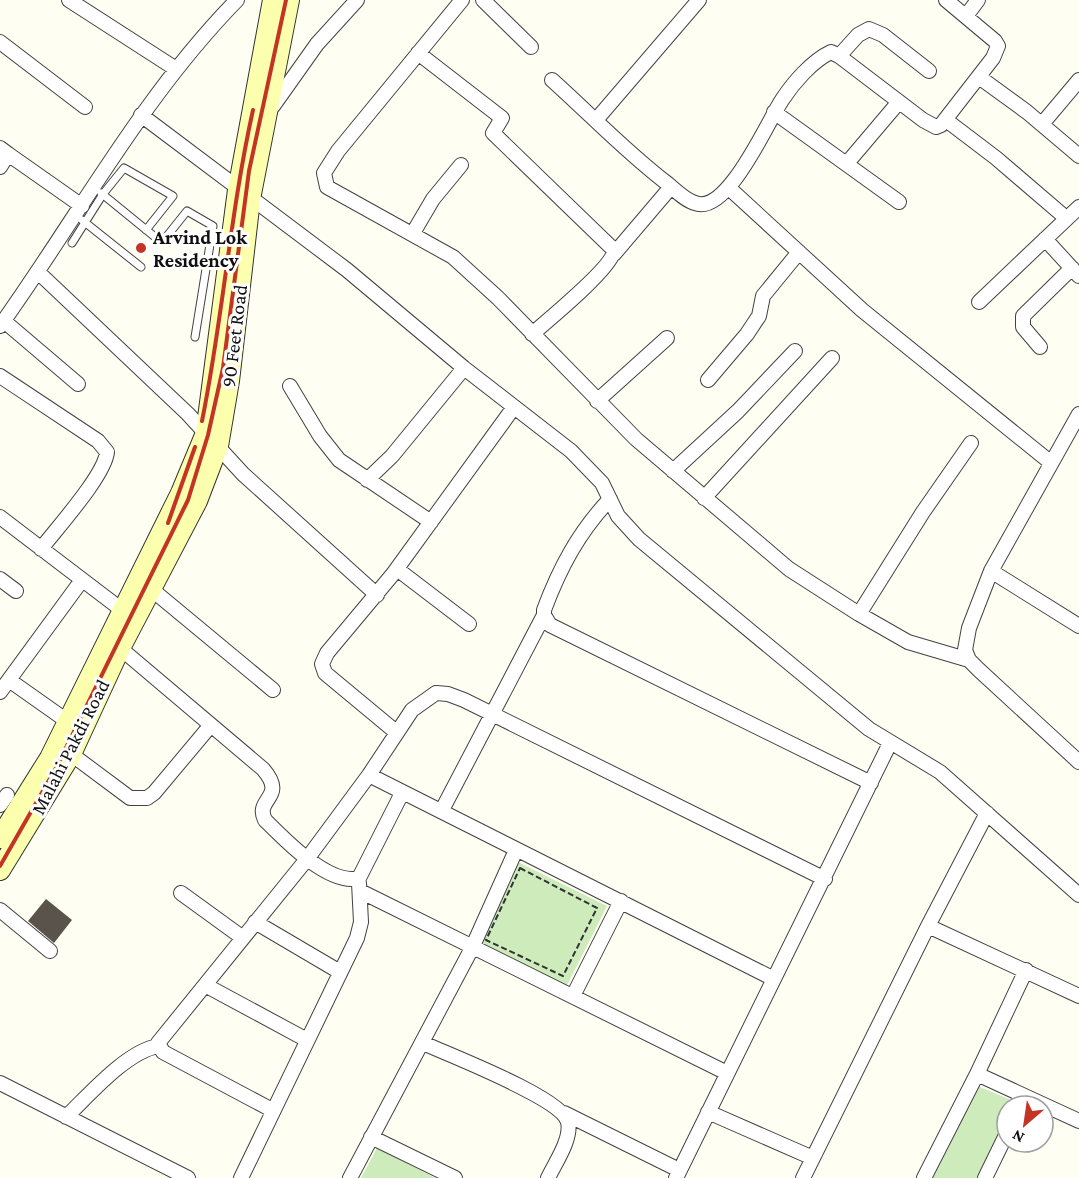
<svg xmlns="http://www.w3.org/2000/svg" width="1079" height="1178" viewBox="0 0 1079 1178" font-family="'Crimson Pro',serif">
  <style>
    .green { fill: #cdebbb }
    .building { fill: #59534c }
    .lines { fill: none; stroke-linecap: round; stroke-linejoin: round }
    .lane-casing { stroke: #434343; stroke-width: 9 }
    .street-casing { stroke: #434343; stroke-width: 16 }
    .secondary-casing { stroke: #323232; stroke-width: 22 }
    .path { stroke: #323232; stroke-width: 2; stroke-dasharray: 6 3; stroke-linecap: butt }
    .lane { stroke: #fff; stroke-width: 7 }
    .street { stroke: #fff; stroke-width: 14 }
    .secondary { stroke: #fcffae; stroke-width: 20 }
    .rail { stroke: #c43425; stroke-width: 4 }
    .poi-dot { fill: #c43425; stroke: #fff; stroke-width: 2 }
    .labels { text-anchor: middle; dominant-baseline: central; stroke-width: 6; stroke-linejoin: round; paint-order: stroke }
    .poi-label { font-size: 20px; font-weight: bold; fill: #101010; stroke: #fff; text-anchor: start }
    .street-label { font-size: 20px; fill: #101010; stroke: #fff }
  </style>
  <rect width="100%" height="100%" fill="#fffef3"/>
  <!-- green -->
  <path class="green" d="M516,861L607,906L566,987L473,944Z
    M975,1085L1016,1102L1014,1106H1007V1120L977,1178H929Z
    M377,1148L435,1178H361Z"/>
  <!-- building -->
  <path class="building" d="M46,899L72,920L54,943L28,921Z"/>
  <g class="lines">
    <defs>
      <path id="lane" d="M101,193L155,237
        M82,220L141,267
        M167,236L187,211L213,226L195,337
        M72,243L103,194L124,168L173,196L146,230"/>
      <path id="street" d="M69,0L176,69
        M462,0L338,151L324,173L327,187L453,257L498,298L636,439L789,569L859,614L908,642L969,660
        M483,0L531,47
        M966,16L978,0
        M0,42L85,107
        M418,53L502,118L493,133L614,250C614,266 547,321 532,334
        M839,56L858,35L869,29L883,35L929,71
        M979,77L1027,112L1079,156
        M552,80C591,115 627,153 668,184C676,191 685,200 695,203C727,216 768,121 782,100C793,83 812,61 831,52L839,56L923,120L936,127L941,125L993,58L998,46L995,41L946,0
        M273,106L317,44L357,0
        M774,112L899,202
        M141,115L347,270L464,368L571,451L602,483L618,516L639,539L869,729L940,772L1079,895
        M596,120L699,0
        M946,120L996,158L1066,218
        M1042,124L1079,80
        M0,148L8,154L0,167
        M8,154L82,206
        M848,162L898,103
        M729,188L862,310L1050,462
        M413,233L433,199L461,165
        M1045,239L1079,276
        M614,254L671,187
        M39,273L188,414L243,474L377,595
        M979,302L1079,207
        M4,321L78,384
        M0,326C78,217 142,97 237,0
        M1040,347L1023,327V316L1072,268
        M0,376L98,441L107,452C105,475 57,528 41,549
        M708,380L747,334L759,316L763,296L799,252
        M290,386L320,436L339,460L431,522
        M597,401L667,338
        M1079,414L991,571L969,628L965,650L969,660L979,670L1079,762
        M673,471L738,411L795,351
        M367,480L392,456L464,368
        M704,498L832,358
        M610,499C579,532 560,567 544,610V615L550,625L871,783
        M0,517L122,610
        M397,569L469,624
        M991,571L1079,626
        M0,579L16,591
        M150,588L273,690
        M859,614L923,512L971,443
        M120,648L263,769C288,798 254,798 265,820C285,840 329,886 359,878L402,793
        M9,680L67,721
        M0,692L82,580
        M396,732L325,673L322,664L327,653L393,574L514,407
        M71,754L130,798H147L154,793L211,725
        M369,775L774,979
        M0,805L7,795
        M442,810L544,615
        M360,891L727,1073
        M181,893L243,938
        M0,910L50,951
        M255,922L340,972
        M928,926L1079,996
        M1026,970L977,1074L1079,1121
        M205,985L307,1040
        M573,996L621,901
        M423,1043C449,1055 562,1098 568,1122C572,1139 555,1163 548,1178
        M0,1083L188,1178
        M272,1110L163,1052L158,1043L307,859L369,775L412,710L436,693L448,694L464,700L825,879
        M708,1112L813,1158
        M564,1113L679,1170
        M66,1117C90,1094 126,1052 158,1046
        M371,1137L455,1178
        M241,1178L357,938L361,922L359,883
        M350,1178L472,948L516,850
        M676,1178L890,743
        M803,1178L928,926L987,813
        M924,1178L977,1074
        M985,1178L1007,1133"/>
      <path id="secondary" d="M0,838L50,758L181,493L206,433L238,190L273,0
        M0,870L71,754L120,648L197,501L218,446L229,381L250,199L289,0"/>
    </defs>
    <!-- lane casing -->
    <use href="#lane" class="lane-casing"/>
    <!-- street casing -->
    <use href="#street" class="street-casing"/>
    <!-- secondary casing -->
    <use href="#secondary" class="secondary-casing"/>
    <!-- path -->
    <path class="path" d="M520,868L597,908L563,976L486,940Z"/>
    <!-- lane -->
    <use href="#lane" class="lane"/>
    <!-- street -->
    <use href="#street" class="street"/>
    <!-- secondary -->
    <use href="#secondary" class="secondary"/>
    <!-- rail -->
    <path class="rail" d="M202,421C223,318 230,213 253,110
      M168,523L195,447
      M0,866L56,768L188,500L208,435L223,368L249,171L286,0"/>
  </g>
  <!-- markers -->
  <circle class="poi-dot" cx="141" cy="248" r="6"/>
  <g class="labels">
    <!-- poi labels -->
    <g class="poi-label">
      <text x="153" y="237">Arvind Lok<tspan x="153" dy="23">Residency</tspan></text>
    </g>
    <!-- street labels -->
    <g class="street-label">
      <text transform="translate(234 336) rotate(-83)">90 Feet Road</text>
      <text transform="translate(70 747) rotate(-63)">Malahi Pakdi Road</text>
    </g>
  </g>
  <!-- north arrow -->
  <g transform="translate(1025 1124) rotate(209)"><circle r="28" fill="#ffffff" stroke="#9f9f9f" stroke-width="1.5"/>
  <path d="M0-4.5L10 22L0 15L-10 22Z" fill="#c43425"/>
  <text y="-9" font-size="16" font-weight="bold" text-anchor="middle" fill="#101010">N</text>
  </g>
</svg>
